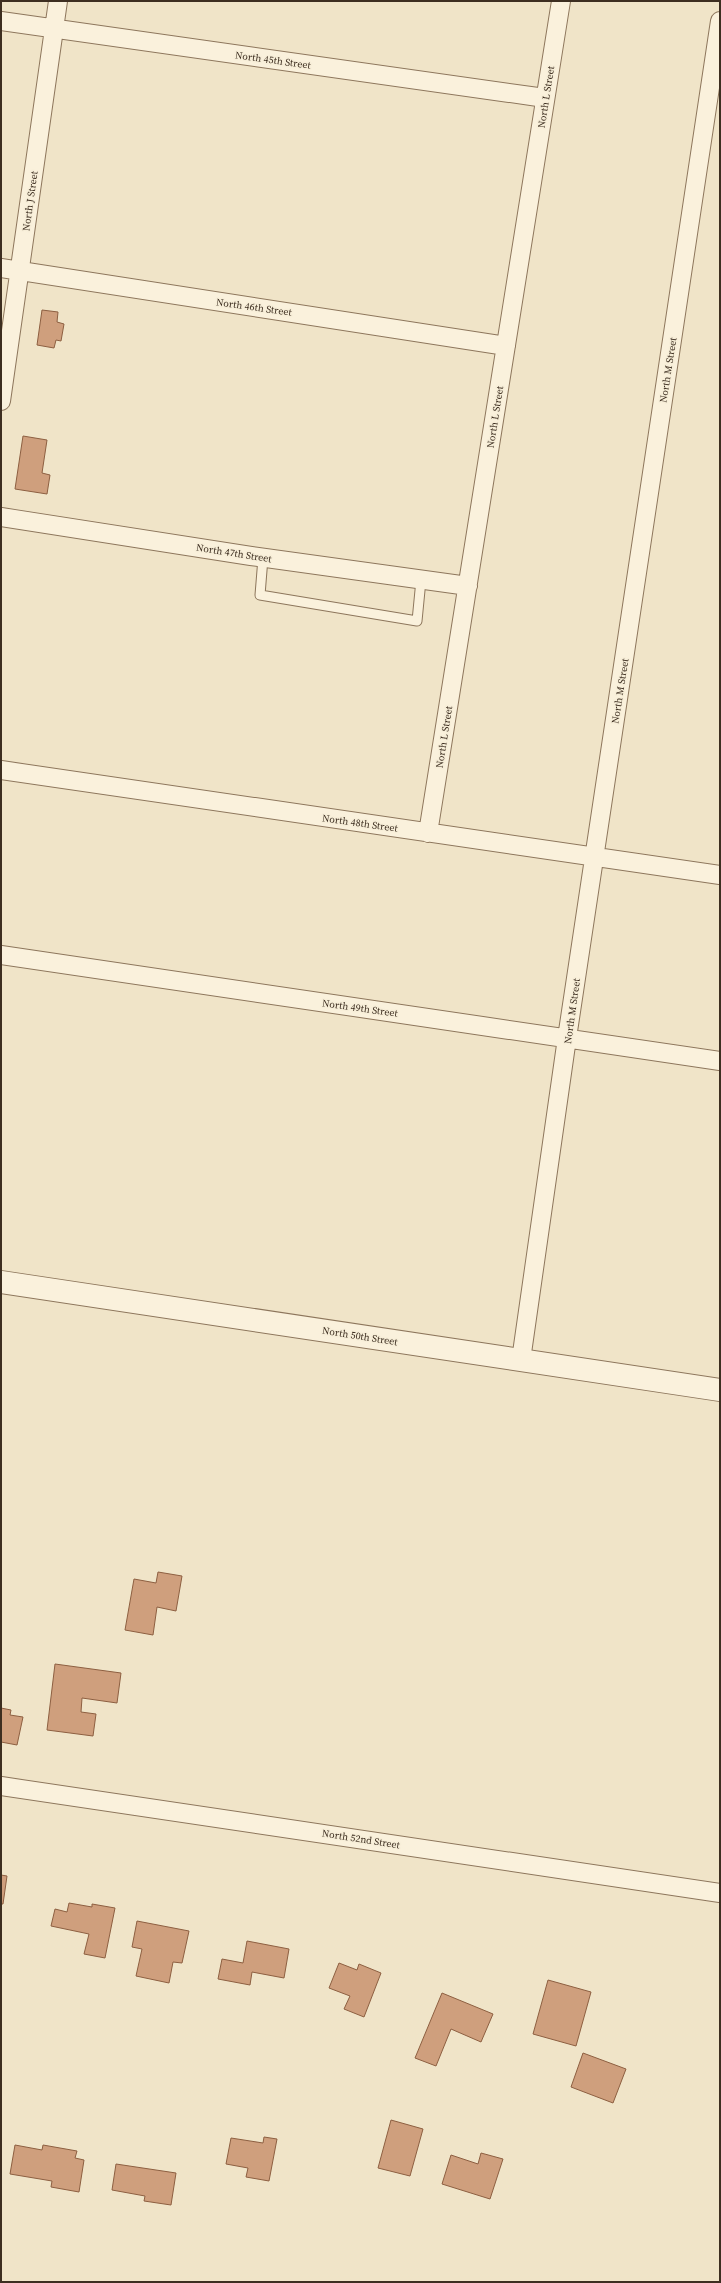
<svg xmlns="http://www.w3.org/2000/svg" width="721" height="2283" viewBox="0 0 721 2283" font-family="'Source Serif 4',serif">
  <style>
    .building { fill: #cf9f7d; stroke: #8d5f41 }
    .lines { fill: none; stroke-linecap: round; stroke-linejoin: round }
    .service-casing { stroke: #8d765c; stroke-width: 11 }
    .minor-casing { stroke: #8d765c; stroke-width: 20 }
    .tertiary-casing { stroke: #8d765c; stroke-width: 24 }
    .service { stroke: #faf1dc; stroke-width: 9 }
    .minor { stroke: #faf1dc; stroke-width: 18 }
    .tertiary { stroke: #faf1dc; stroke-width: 22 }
    .labels { text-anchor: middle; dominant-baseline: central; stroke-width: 3; stroke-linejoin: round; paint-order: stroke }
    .street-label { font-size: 10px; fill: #3d2e20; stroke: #f7eed8 }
  </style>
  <rect width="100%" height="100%" fill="#f0e4c8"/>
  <!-- building -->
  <path class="building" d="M42,310L58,312L57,322L64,324L61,341L56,340L54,348L37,345Z
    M23,436L47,440L42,473L50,475L47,494L15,489Z
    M158,1572L182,1576L176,1611L157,1607L153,1635L125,1630L134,1579L156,1583Z
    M55,1664L121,1673L117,1703L82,1698L81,1712L96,1714L93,1736L47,1730Z
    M1,1708L11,1710L10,1715L23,1717L17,1745L1,1742Z
    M1,1875L7,1876L3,1904H1Z
    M69,1903L92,1907V1904L115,1908L105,1958L84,1954L89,1934L51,1926L55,1909L67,1912Z
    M137,1921L189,1931L182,1963L173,1962L169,1983L136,1976L142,1949L132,1947Z
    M247,1941L289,1949L284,1978L252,1972L250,1985L218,1979L222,1959L243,1963Z
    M339,1963L357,1970L359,1964L381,1973L364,2017L344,2009L350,1996L329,1988Z
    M548,1980L591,1992L576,2046L533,2034Z
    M442,1993L493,2014L481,2042L451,2029L436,2066L415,2058Z
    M583,2053L626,2069L613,2103L571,2087Z
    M391,2120L423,2129L410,2176L378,2168Z
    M264,2137L277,2139L269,2181L246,2177L248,2168L226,2164L231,2138L263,2143Z
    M15,2145L42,2150L43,2145L77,2151L75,2158L84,2160L79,2192L51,2187L52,2181L10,2174Z
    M481,2153L503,2159L490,2199L442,2184L451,2155L478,2164Z
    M116,2164L176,2173L171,2205L144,2201L145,2196L112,2190Z"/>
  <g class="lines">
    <defs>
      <path id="service" d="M263,558L260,595L417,621L421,580"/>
      <path id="minor" d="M1,21L545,98
        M1,268L506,346
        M1,401L58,1
        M1,517L251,556L468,586
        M1,770L720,875
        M428,833L561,1
        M1,955L720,1061
        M521,1360L567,1038L720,21
        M1,1786L720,1893"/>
      <path id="tertiary" d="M1,1282L720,1390"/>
    </defs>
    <!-- service casing -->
    <use href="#service" class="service-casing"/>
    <!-- minor casing -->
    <use href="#minor" class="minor-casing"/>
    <!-- tertiary casing -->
    <use href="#tertiary" class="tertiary-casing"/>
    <!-- service -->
    <use href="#service" class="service"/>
    <!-- minor -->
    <use href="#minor" class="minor"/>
    <!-- tertiary -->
    <use href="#tertiary" class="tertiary"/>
  </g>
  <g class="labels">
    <!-- street labels -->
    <g class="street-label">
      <text transform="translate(273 60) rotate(8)">North 45th Street</text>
      <text transform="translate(546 97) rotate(-81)">North L Street</text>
      <text transform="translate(30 201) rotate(-82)">North J Street</text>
      <text transform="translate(254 307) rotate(8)">North 46th Street</text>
      <text transform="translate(668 370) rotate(-81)">North M Street</text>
      <text transform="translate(495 417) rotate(-81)">North L Street</text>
      <text transform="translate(234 553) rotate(9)">North 47th Street</text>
      <text transform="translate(620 691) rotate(-81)">North M Street</text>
      <text transform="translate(444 737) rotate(-81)">North L Street</text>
      <text transform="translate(360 823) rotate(8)">North 48th Street</text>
      <text transform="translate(360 1008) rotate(8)">North 49th Street</text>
      <text transform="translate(572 1011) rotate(-82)">North M Street</text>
      <text transform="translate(360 1336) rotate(9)">North 50th Street</text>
      <text transform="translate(361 1839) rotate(9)">North 52nd Street</text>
    </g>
  </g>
  <!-- border -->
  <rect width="721" height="2283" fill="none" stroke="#3d2e20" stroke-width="4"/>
</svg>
